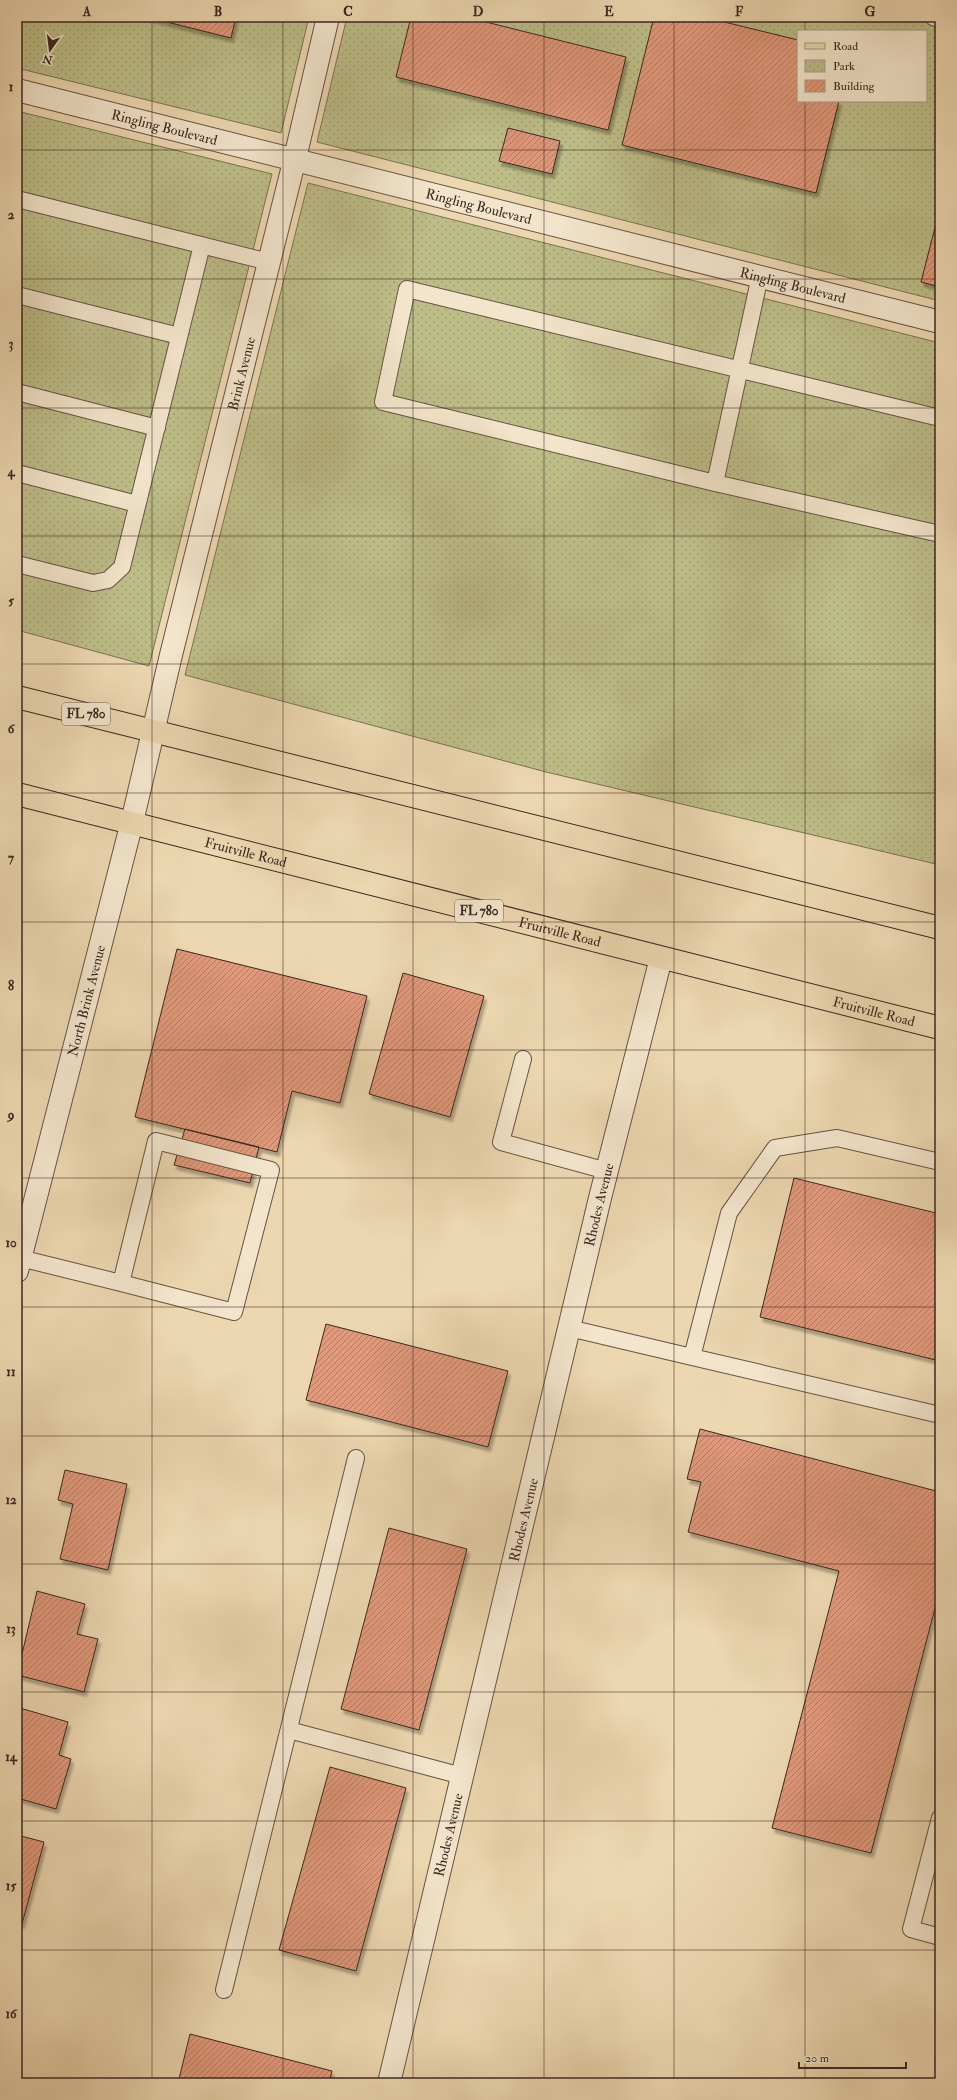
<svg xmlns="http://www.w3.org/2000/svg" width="957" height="2100" viewBox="0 0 957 2100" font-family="'IM FELL Double Pica',serif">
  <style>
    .park { fill: url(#park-dots); stroke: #7c7254; fill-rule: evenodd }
    .building { fill: url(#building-hatch); stroke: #3b2720; filter: url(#shadow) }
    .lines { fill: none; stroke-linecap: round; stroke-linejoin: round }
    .service-casing { stroke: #675344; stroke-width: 18 }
    .minor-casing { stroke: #675344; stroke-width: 24 }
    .primary-casing { stroke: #3b2720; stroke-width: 24 }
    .service { stroke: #f3e5cc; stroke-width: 16 }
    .minor { stroke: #f3e5cc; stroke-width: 22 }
    .primary { stroke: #ecd7b0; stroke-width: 22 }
    .grid { fill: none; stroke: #3b2720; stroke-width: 1; stroke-opacity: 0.55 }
    .labels { text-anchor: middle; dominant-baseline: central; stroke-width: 3; stroke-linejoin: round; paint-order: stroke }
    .shield { fill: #f3e5cc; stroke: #726054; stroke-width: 1 }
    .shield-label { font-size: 13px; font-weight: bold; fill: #3b2720 }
    .street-label { font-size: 14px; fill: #3b2720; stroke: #f3e5cc }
    .neatline { fill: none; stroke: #3b2720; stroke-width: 1.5 }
    .grid-label { font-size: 13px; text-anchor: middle; font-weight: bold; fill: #3b2720 }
  </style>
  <defs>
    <pattern id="park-dots" width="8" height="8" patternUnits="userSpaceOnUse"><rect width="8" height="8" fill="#bdbd88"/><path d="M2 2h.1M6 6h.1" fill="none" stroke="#a3a275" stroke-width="1.8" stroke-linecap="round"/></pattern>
    <pattern id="building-hatch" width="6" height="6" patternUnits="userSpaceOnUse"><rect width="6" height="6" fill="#df997b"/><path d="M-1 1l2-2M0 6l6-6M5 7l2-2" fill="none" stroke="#b67d64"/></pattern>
    <filter id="shadow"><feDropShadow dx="2.5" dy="4.5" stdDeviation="1" flood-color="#0004"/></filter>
  </defs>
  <rect width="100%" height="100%" fill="#ecd7b0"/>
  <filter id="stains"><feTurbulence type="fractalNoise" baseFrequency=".005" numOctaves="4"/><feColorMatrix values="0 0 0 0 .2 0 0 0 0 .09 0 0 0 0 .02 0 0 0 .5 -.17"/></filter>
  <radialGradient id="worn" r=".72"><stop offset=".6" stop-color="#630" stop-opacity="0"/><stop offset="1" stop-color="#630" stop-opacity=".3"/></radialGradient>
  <!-- park -->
  <path class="park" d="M17,17H309L281,133L17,68Z
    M347,17H940V301L317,142ZM798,31H926V101H798Z
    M17,111L272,174L149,666L17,630Z
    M308,183L940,343V865L546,772L185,675Z"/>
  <!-- building -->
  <path class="building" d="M147,17H236L231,38Z
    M411,17H466L626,57L608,130L396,77Z
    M654,17H704L798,40V101H839L816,193L622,145Z
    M508,128L560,141L552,174L499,161Z
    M939,212L940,213V287L921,282Z
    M177,949L367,996L340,1103L292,1091L277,1152L135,1117Z
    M403,973L484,996L450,1117L369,1094Z
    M185,1129L259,1147L250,1183L174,1165Z
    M794,1178L940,1214V1361L760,1317Z
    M326,1324L508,1371L488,1447L306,1400Z
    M700,1429L940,1492V1589L871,1853L772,1828L839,1571L688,1532L701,1482L687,1479Z
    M65,1470L127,1484L108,1570L60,1559L73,1504L58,1500Z
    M389,1528L467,1549L419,1730L341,1709Z
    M37,1591L85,1604L77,1634L98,1639L84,1692L17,1675Z
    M20,1708L68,1722L59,1755L71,1759L56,1809L17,1798V1718Z
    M330,1767L406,1788L356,1971L279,1950Z
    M17,1835L44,1842L22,1924L17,1923Z
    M190,2034L332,2071L329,2083H178Z"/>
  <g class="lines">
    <defs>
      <path id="service" d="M933,17L940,19
        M17,199L269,262
        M760,276L715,483L383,402L407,289L940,418
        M17,295L179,336
        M17,392L157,428
        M17,473L137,504
        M715,483L940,534
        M17,564L93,583L108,580L122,567L202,245
        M523,1059L501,1142L607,1171
        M156,1141L271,1170L234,1312L121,1283Z
        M940,1162L837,1138L775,1148L729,1213L692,1357L940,1415
        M20,1258L121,1283
        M569,1328L692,1357
        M289,1730L462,1776
        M940,1818L911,1929L940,1937
        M224,1990L356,1458"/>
      <g id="minor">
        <path id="s1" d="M17,90L940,322"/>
        <path id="s2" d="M17,1271L132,822L171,655L295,158L328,17"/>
        <path id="s3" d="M389,2083L600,1198L661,958"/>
      </g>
      <g id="primary">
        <path d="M17,697L940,928"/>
        <path id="s4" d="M17,794L940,1028"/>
      </g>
    </defs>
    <!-- service casing -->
    <use href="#service" class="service-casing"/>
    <!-- minor casing -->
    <use href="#minor" class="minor-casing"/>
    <!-- primary casing -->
    <use href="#primary" class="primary-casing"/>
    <!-- service -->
    <use href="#service" class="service"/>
    <!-- minor -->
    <use href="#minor" class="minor"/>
    <!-- primary -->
    <use href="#primary" class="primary"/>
  </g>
  <!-- grid -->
  <path class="grid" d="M152,17V2083M283,17V2083M413,17V2083M544,17V2083M674,17V2083M805,17V31M805,101V2083M17,150H940M17,279H940M17,408H940M17,536H940M17,664H940M17,793H940M17,922H940M17,1050H940M17,1178H940M17,1307H940M17,1436H940M17,1564H940M17,1692H940M17,1821H940M17,1950H940"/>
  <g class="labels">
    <!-- shield labels -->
    <g class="shield">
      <rect x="62" y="703" width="48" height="22" rx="3"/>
      <rect x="455" y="900" width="48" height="22" rx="3"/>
    </g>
    <g class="shield-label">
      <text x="86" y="714">FL 780</text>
      <text x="479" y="911">FL 780</text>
    </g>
    <!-- street labels -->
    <g class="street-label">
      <text stroke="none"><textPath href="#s1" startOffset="152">Ringling Boulevard</textPath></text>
      <text stroke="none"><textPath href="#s1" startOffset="476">Ringling Boulevard</textPath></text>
      <text stroke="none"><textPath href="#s1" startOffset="800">Ringling Boulevard</textPath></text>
      <text stroke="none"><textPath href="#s2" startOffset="925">Brink Avenue</textPath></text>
      <text stroke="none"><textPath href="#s4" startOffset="236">Fruitville Road</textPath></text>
      <text stroke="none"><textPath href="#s4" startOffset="560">Fruitville Road</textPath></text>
      <text stroke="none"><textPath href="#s2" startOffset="279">North Brink Avenue</textPath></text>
      <text stroke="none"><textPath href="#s4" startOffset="884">Fruitville Road</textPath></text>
      <text stroke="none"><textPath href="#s3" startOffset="903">Rhodes Avenue</textPath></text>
      <text stroke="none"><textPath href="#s3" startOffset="579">Rhodes Avenue</textPath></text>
      <text stroke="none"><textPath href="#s3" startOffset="255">Rhodes Avenue</textPath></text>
    </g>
  </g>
  <!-- margin -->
  <rect width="957" height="2100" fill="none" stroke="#ecd7b0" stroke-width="44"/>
  <!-- legend -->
  <rect x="797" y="30" width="130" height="72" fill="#f3e5cc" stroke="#a99987"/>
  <rect x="805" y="43" width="20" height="6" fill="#ecd7b0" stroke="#a99987"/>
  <text x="833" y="50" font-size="12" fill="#3b2720">Road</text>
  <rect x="805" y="60" width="20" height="12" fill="url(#park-dots)" stroke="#a99987"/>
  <text x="833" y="70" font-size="12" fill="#3b2720">Park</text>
  <rect x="805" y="80" width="20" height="12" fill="url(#building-hatch)" stroke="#a99987"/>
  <text x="833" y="90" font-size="12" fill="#3b2720">Building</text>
  <!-- north arrow -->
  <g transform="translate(50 50) rotate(194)" stroke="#f3e5cc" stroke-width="3" paint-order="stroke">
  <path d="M0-3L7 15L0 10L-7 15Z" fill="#3b2720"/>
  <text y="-6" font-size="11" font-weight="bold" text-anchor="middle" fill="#3b2720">N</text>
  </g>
  <!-- scale -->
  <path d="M799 2062v6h107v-6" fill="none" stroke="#3b2720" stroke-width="2"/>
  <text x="805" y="2062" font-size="12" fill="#3b2720" stroke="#f3e5cc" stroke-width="3" paint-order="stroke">20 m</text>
  <rect x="22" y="22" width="913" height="2056" class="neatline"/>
  <g class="grid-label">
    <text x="87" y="16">A</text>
    <text x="218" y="16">B</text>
    <text x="348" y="16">C</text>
    <text x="478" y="16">D</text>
    <text x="609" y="16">E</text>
    <text x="739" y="16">F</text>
    <text x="870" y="16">G</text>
    <text x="11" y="91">1</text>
    <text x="11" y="219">2</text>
    <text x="11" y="348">3</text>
    <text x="11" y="476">4</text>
    <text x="11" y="605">5</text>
    <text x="11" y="733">6</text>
    <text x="11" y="862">7</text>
    <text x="11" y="990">8</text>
    <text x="11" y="1119">9</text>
    <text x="11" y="1247">10</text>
    <text x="11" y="1376">11</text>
    <text x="11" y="1504">12</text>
    <text x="11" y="1633">13</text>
    <text x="11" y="1761">14</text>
    <text x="11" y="1890">15</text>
    <text x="11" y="2018">16</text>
  </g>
  <rect width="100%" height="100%" filter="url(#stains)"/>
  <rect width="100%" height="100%" fill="url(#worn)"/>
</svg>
